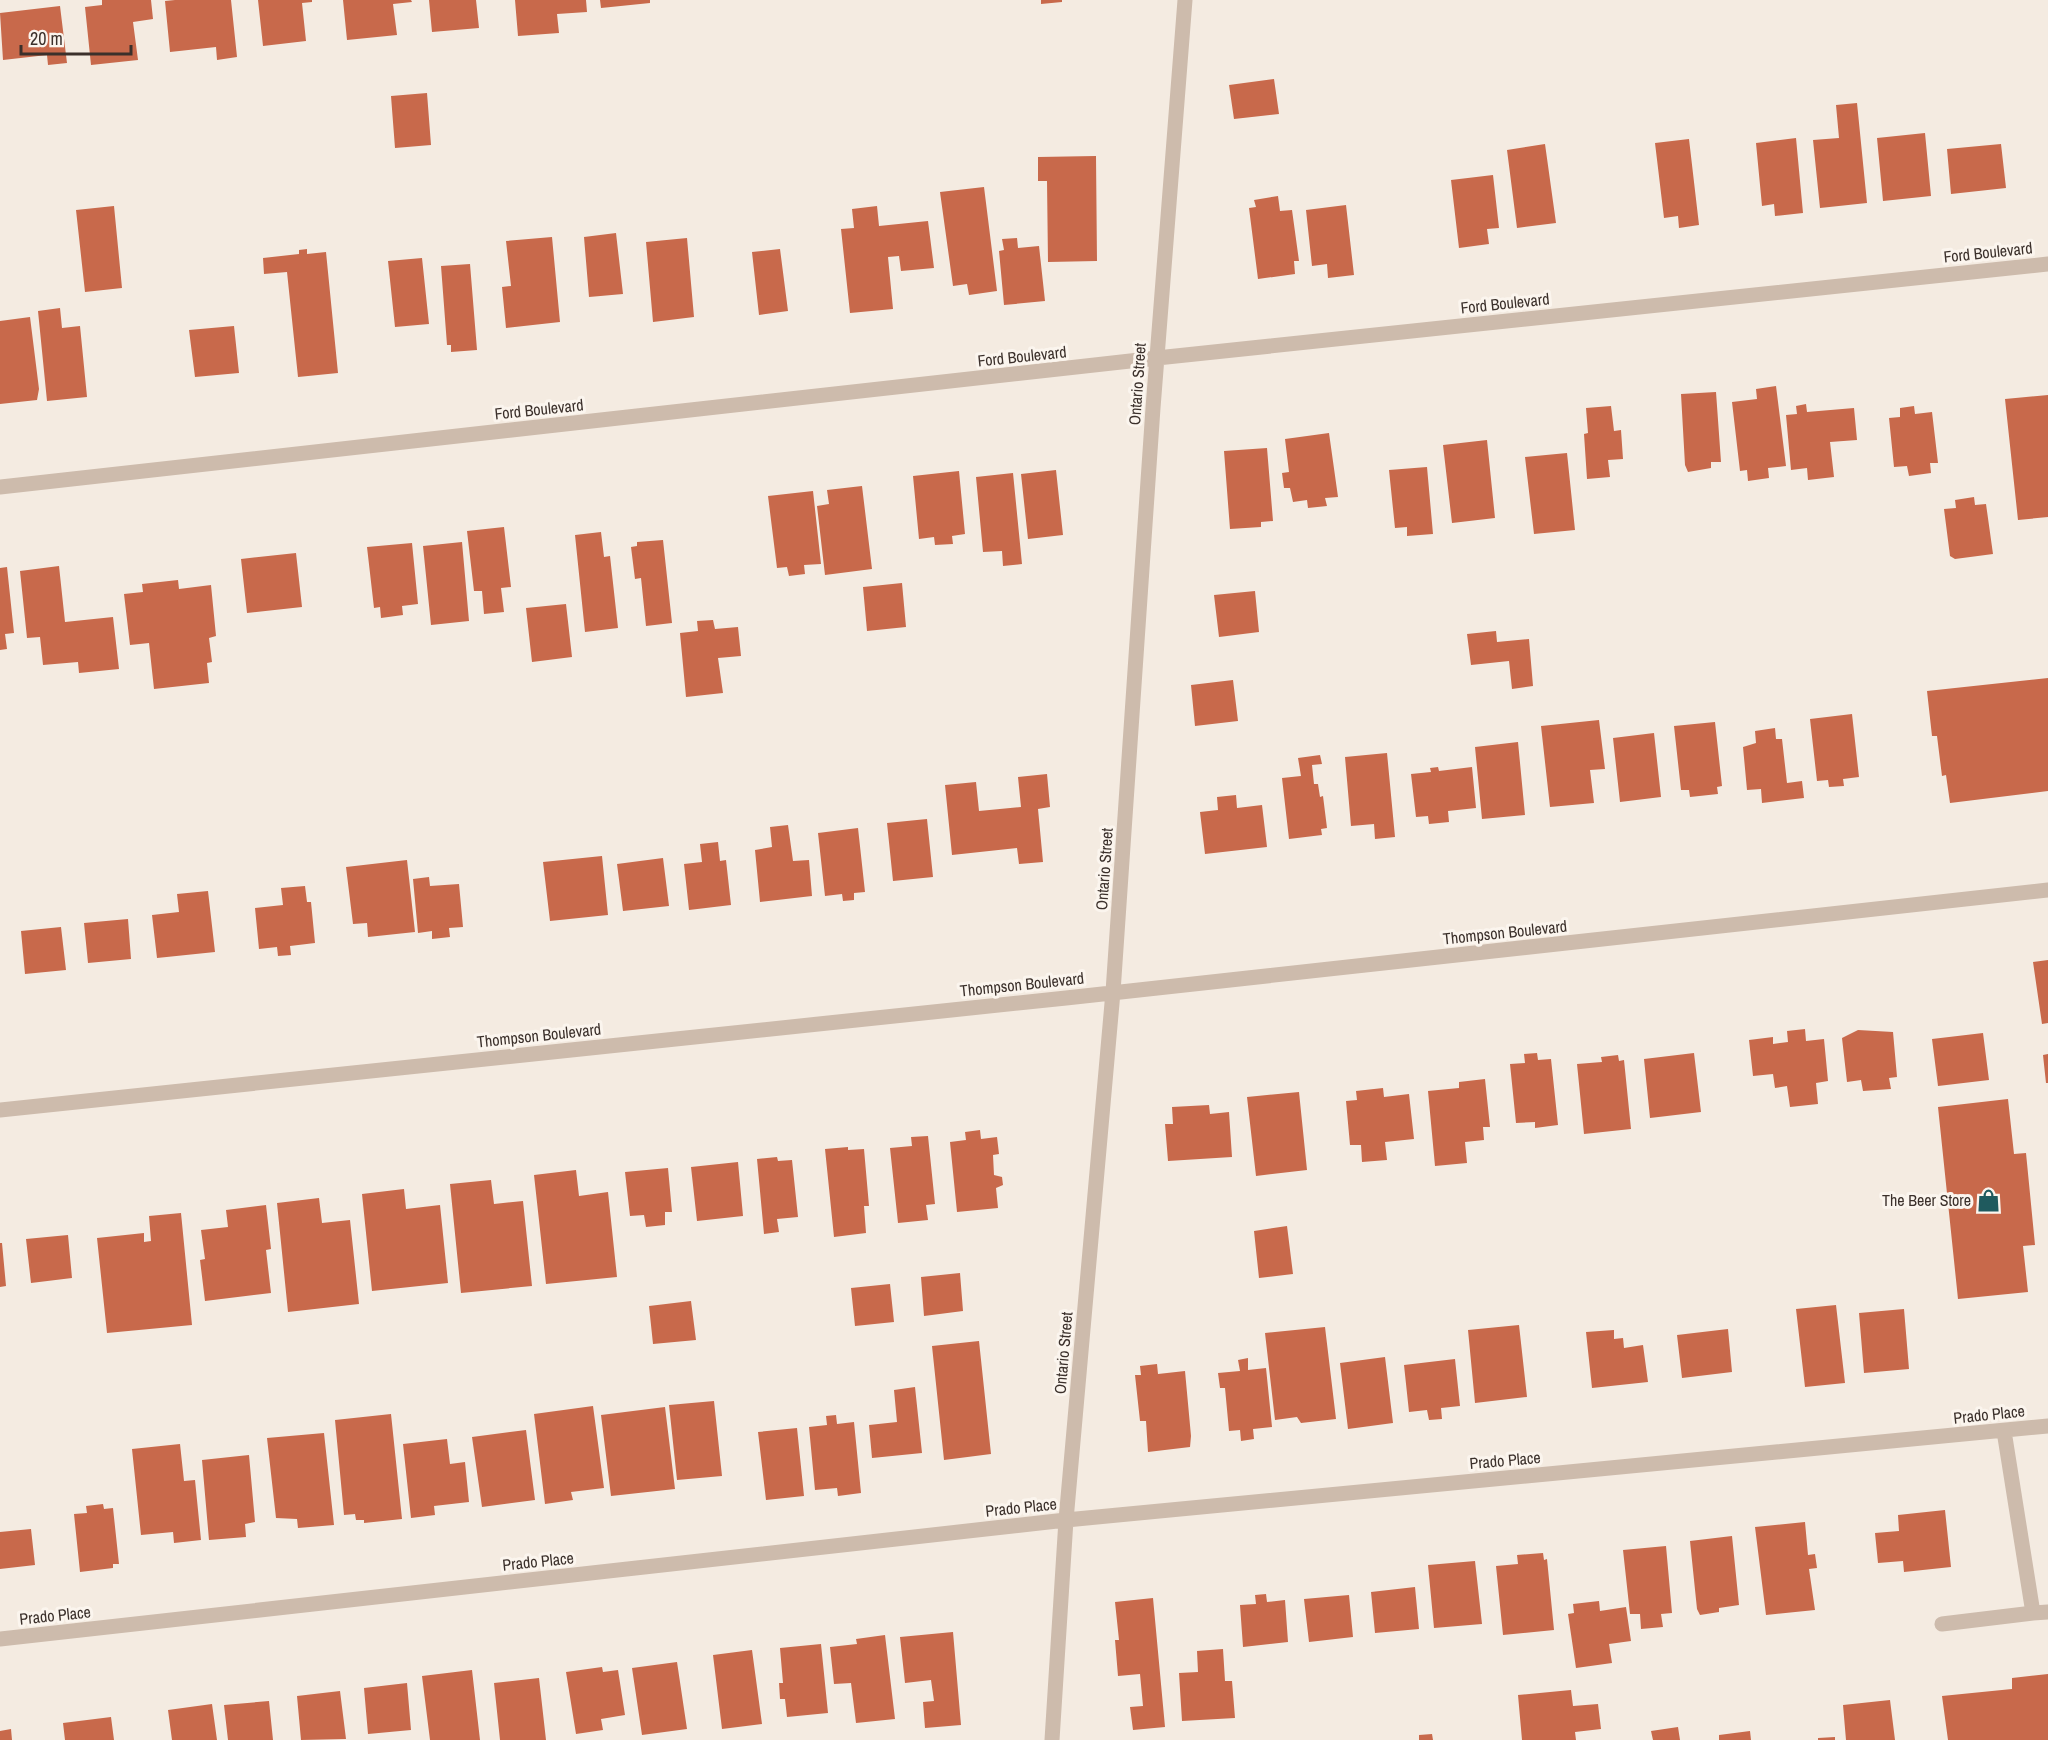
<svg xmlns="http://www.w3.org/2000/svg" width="2048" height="1740" viewBox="0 0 2048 1740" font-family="'Archivo Narrow',sans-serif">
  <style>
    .building { fill: #c8694b }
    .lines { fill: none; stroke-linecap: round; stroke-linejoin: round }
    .minor { stroke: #cdbbac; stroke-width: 15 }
    .labels { text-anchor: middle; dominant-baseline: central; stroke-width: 6; stroke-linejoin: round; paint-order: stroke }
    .street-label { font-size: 16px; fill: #3b302b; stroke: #fbf5ee }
    .poi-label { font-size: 16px; fill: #3b302b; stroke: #fbf5ee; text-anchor: end }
  </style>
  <rect width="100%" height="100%" fill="#f4ebe1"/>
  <!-- building -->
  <path class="building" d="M102,0H151L153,19L133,22L138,60L91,65L85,7L102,5Z
    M175,0H231L237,57L217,60L216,47L170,52L165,1Z
    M258,0H312V2L302,3L306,41L263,46Z
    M343,0H411L412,2L393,4L397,35L347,40Z
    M429,0H476L479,28L432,32Z
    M515,0H586L587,12L557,14L559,33L518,36Z
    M600,0H650V3L601,8Z
    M1041,0H1062V2L1041,4Z
    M60,6L67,63L48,65L47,55L3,60L0,13Z
    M1274,79L1279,114L1234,119L1229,85Z
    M427,93L431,145L395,148L391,96Z
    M1857,103L1867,203L1820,208L1813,140L1839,138L1836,105Z
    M1925,133L1931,196L1883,201L1877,138Z
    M1796,138L1803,213L1775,216L1774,204L1762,206L1756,143Z
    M1689,139L1699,225L1679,228L1678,216L1664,218L1655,143Z
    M1545,144L1556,223L1517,228L1507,150Z
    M2001,144L2006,188L1951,194L1947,149Z
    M1096,156L1097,261L1048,262L1047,181H1038V157Z
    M1493,175L1499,228L1487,229L1489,244L1459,248L1451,180Z
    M984,187L997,291L969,295L967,284L953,286L940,192Z
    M1278,196L1280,211L1292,210L1299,261H1294L1295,274L1258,279L1249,208L1256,207L1254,200Z
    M1346,205L1354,275L1328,278L1327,264L1312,266L1306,210Z
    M114,206L122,288L85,292L76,210Z
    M877,206L879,226L928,221L934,268L901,271L899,256L888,257L893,309L850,313L841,229L854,228L852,209Z
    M616,233L623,294L589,297L584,237Z
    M552,237L560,322L506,328L502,287L511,286L506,241Z
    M687,238L694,317L653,322L646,242Z
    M1017,238L1018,248L1039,246L1045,301L1004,305L999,251L1004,250L1002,239Z
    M307,249V254L326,252L338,373L298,377L287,272L264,274L263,258L299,254V250Z
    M780,249L788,311L759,315L752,252Z
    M422,258L429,324L395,327L388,261Z
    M470,264L477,350L451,352V345H447L441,266Z
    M60,308L62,328L80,326L87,397L47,401L38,311Z
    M30,317L39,389L37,400L0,404V321Z
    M234,326L239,373L195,377L189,330Z
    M1776,386L1786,466L1768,468L1769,478L1748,481L1747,470L1740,471L1732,402L1757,399L1756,389Z
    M1716,392L1721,462H1711V468L1688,472L1685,465L1681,394Z
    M2048,395V517L2018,520L2005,399Z
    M1806,404L1807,412L1854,408L1857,440L1830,442L1834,477L1808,480L1807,468L1791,470L1786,415L1797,414L1796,406Z
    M1611,406L1614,431L1621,430L1623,459L1608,460L1610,477L1587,479L1584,434L1588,433L1586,408Z
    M1914,406L1915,414L1932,412L1938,463H1930L1931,473L1909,476L1907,466L1894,467L1889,418L1900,417V408Z
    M1329,433L1338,497L1325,498L1327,506L1308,508L1307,500L1293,502L1290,488H1284L1282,473L1289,472L1285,439Z
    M1487,440L1495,518L1452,523L1443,445Z
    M1267,448L1273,521L1261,522V527L1230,529L1224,451Z
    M1567,453L1575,530L1534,534L1525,457Z
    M1427,467L1433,534L1407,536V527L1395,528L1389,470Z
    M1056,470L1063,535L1028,539L1021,474Z
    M959,471L965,534L952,536L953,544L935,545L934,537L919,539L913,476Z
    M1013,473L1022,564L1003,566L1002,551L983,552L976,477Z
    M862,486L872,569L825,575L817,506L829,504L827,490Z
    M813,491L821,564L804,565L805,574L789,576L787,567L777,568L768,496Z
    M1974,497L1975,505L1986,504L1993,554L1955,559L1950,556L1944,509L1956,508L1955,500Z
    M504,527L511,587L501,588L504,612L484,614L482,591H474L467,531Z
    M601,532L604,557L610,556L618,628L585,632L575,535Z
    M663,540L672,623L646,626L641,578L635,579L631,547L637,546V542Z
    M462,542L469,621L431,625L423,546Z
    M412,543L418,604L402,606L403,615L381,618L380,607L374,608L367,547Z
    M296,553L302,607L247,613L241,559Z
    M59,566L65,622L113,617L119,669L79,673L78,662L43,665L40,637L27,638L20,571Z
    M7,567L14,633L5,634L7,649L0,650V568Z
    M178,580L179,589L211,585L216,636L209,638L212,662L207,663L209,683L154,689L149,643L130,645L124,594L143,592L142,584Z
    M902,583L906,627L867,631L863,587Z
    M1255,591L1259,632L1219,637L1214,595Z
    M566,604L572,657L532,662L526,608Z
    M713,620L715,629L738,627L741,656L718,658L723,693L686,697L680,633L698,631L697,621Z
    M1496,631L1497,642L1529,639L1533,686L1512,689L1509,661L1471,665L1467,634Z
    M2048,678V791L1950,803L1946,775L1942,776L1937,736H1932L1927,691Z
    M1233,680L1238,721L1195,726L1191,685Z
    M1852,714L1859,777L1843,779L1844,786L1829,787L1828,780L1817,781L1810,719Z
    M1599,720L1605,769L1590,770L1594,803L1550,807L1541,726Z
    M1715,722L1722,786L1717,787L1718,794L1690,797L1689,790H1681L1674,726Z
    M1775,728L1776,739H1782L1787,783L1802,781L1804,798L1762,803L1761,789L1747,790L1743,747L1756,743L1755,731Z
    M1654,733L1661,797L1620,802L1613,738Z
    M1518,742L1525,815L1482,819L1475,747Z
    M1387,753L1395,837L1375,839L1374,824L1351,826L1345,757Z
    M1320,755L1322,764L1312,765L1314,784H1318L1320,797L1323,796L1327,828L1321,829L1322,835L1289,839L1282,778L1301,776L1298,758Z
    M1438,767L1439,771L1472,767L1476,808L1448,811L1449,822L1429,824L1428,816L1416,817L1411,774L1431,772L1430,768Z
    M1047,774L1050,807L1038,809L1043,862L1019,864L1017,848L952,855L945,785L976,782L979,811L1021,807L1018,777Z
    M1236,795L1237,808L1262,805L1267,847L1205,854L1200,812L1218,810L1217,797Z
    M927,819L933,877L893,881L887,823Z
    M788,825L793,861L809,860L812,896L760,902L755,850L772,847L770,827Z
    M858,828L865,892L854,893V900L843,901L842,894L825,896L818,833Z
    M718,842L720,861L726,860L731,905L689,910L684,864L702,862L700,844Z
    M602,856L608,915L550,921L543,862Z
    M663,858L669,906L623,911L617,864Z
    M407,860L415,932L368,937L367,923L353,924L346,867Z
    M429,877L430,886L459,884L463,927L449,928L450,937L432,939V931L418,933L413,879Z
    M305,886L307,902H311L315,943L290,946L291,955L278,956L277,947L259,949L255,908L283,905L281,888Z
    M208,891L215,952L157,958L152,915L179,912L177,894Z
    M128,919L131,959L88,963L84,923Z
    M61,927L66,970L25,974L21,931Z
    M2048,960V1023L2042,1024L2033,962Z
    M1805,1029L1806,1041L1824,1039L1828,1081L1816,1083L1818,1104L1790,1107L1787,1086L1775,1088L1773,1074L1753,1076L1749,1040L1773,1037V1044L1788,1042L1787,1031Z
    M1858,1030L1893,1032L1897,1077L1889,1078L1891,1089L1863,1091L1861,1080L1847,1082L1842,1038Z
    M1983,1033L1989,1080L1938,1086L1932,1039Z
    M1537,1053L1538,1060L1551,1059L1558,1125L1535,1128V1122L1516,1123L1510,1064L1525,1063L1524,1054Z
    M1694,1053L1701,1112L1650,1118L1644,1059Z
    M2048,1054V1083H2046L2043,1055Z
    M1618,1055L1619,1061L1624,1060L1631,1129L1584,1134L1577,1064L1602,1062L1601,1057Z
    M1485,1079L1490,1127H1483L1484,1140L1465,1142L1467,1163L1435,1166L1428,1091L1459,1088V1082Z
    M1383,1088L1384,1097L1409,1094L1414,1139L1385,1142L1387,1160L1362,1162L1361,1145H1350L1346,1101L1357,1100L1356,1091Z
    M1299,1092L1307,1170L1256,1176L1247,1097Z
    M2008,1099L2014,1154L2026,1153L2035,1245L2023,1246L2028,1292L1958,1299L1938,1107Z
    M1209,1105L1210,1114L1229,1112L1232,1157L1168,1161L1165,1124H1173L1172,1107Z
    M980,1130L981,1139L997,1137L999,1154L993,1155L994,1175L1002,1177L1003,1185L996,1188L998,1208L957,1212L950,1142L966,1140L965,1132Z
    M928,1136L935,1204L926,1205L928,1220L898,1223L890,1148L912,1146L911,1137Z
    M848,1147V1150L864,1149L869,1206H864L866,1233L834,1237L825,1149Z
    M777,1157L778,1161L792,1160L798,1217L777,1219L779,1232L764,1234L757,1159Z
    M738,1162L743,1216L697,1221L691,1167Z
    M668,1168L672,1212H665V1225L646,1227L644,1215L630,1216L625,1172Z
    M576,1170L579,1196L608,1192L617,1277L546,1284L534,1175Z
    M491,1180L494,1204L523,1201L532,1286L461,1293L450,1184Z
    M404,1189L406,1209L440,1205L448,1283L372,1291L362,1194Z
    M319,1198L322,1223L350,1220L359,1304L288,1312L277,1203Z
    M266,1205L271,1249L266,1250L271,1293L205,1301L200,1260L205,1259L201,1230L228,1227L226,1210Z
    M181,1213L192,1325L107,1333L97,1238L144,1233V1242L151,1241L149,1216Z
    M1287,1226L1293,1274L1259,1278L1254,1231Z
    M68,1235L72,1278L31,1283L26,1239Z
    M0,1243H2L6,1286L0,1287Z
    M960,1273L963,1311L924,1316L921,1277Z
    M890,1284L894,1322L855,1326L851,1288Z
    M691,1301L696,1340L653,1344L649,1306Z
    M1836,1305L1845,1383L1805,1387L1796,1309Z
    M1904,1309L1909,1369L1864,1373L1859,1313Z
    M1519,1325L1527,1397L1475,1403L1468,1330Z
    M1325,1327L1336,1419L1301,1423L1297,1417L1275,1420L1265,1333Z
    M1728,1329L1732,1372L1682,1378L1677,1335Z
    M1614,1330V1339L1623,1338L1624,1348L1643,1345L1648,1382L1592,1388L1586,1332Z
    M979,1341L991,1454L944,1460L932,1346Z
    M1385,1357L1393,1423L1348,1429L1340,1363Z
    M1248,1358V1370L1266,1368L1272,1427L1253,1429L1254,1439L1241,1441L1240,1430L1229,1431L1225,1388H1220L1218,1373L1240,1371L1238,1360Z
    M1455,1359L1460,1406L1441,1408L1442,1419L1429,1420L1427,1410L1409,1412L1404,1365Z
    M1157,1364L1158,1374L1185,1371L1191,1436L1190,1447L1148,1452L1146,1421H1140L1135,1375H1141L1140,1366Z
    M915,1387L922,1453L872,1458L869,1425L897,1422L894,1390Z
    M714,1401L722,1476L677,1480L669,1405Z
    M593,1406L604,1488L571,1492L573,1500L545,1504L534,1414Z
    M665,1407L675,1489L611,1496L601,1415Z
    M391,1414L402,1519L364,1523V1520H356L355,1514L344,1515L335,1420Z
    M836,1415L837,1424L854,1422L861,1493L838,1496L837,1488L815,1490L809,1427L827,1425L826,1416Z
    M797,1428L804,1496L766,1500L758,1432Z
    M526,1430L535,1500L482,1507L472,1437Z
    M324,1433L334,1525L298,1528L297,1519L276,1518L267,1438Z
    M447,1439L450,1464L465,1462L469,1502L434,1506L435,1515L411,1518L403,1444Z
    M180,1444L184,1481L195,1480L201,1540L174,1543L173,1532L141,1535L132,1449Z
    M249,1455L255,1522L245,1524L246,1537L209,1540L202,1460Z
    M103,1504L104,1509L113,1508L119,1564H113V1568L80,1572L74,1514L87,1513L86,1506Z
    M1945,1510L1951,1567L1904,1572L1903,1561L1878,1563L1875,1533L1899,1531L1898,1515Z
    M1805,1522L1808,1555L1815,1554L1817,1568L1809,1569L1815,1610L1766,1615L1755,1527Z
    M31,1529L35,1565L0,1569V1532Z
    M1732,1536L1739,1605L1719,1608V1612L1700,1615L1697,1609L1690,1541Z
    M1666,1546L1672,1613L1661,1614L1663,1627L1641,1629L1640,1614H1630L1623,1550Z
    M1543,1553L1544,1560L1547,1559L1554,1630L1503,1635L1496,1566L1518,1564L1517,1555Z
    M1475,1561L1482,1624L1434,1628L1428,1565Z
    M1415,1587L1419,1629L1375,1633L1371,1592Z
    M1266,1594L1267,1602L1285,1600L1288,1642L1243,1647L1240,1605L1256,1604L1255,1595Z
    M1349,1595L1353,1637L1309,1642L1304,1599Z
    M1153,1598L1165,1727L1133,1730L1130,1707L1143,1706L1140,1674L1118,1676L1115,1640H1119L1115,1602Z
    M1599,1601L1600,1611L1626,1607L1631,1641L1609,1644L1612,1663L1576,1668L1568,1614L1574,1613L1573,1604Z
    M953,1632L961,1725L925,1728L923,1702L934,1701L931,1680L905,1683L900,1637Z
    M885,1635L895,1719L856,1723L851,1683L834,1684L830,1647L857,1644L856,1639Z
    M821,1644L828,1713L787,1717L785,1699H780L779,1683H783L780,1648Z
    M1223,1649L1225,1681H1232L1235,1718L1182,1721L1179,1673L1198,1672L1197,1651Z
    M752,1650L762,1724L722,1729L713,1655Z
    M677,1662L687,1729L642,1735L632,1668Z
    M602,1667L603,1672L618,1670L625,1715L601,1719L603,1730L576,1734L566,1672Z
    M472,1670L480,1740H430L422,1676Z
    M2048,1674V1740H1948L1942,1696L2012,1689V1678Z
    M539,1678L546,1740H500L494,1683Z
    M407,1683L411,1730L368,1734L364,1688Z
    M1571,1690L1573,1706L1598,1704L1601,1729L1575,1732L1576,1740H1522L1518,1695Z
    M340,1691L346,1739L301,1740L297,1696Z
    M1890,1700L1895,1740H1846L1843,1705Z
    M269,1701L273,1740H228L224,1705Z
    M212,1704L217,1740H172L168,1710Z
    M111,1717L114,1740H65L63,1723Z
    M1678,1727L1680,1740H1653L1651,1731Z
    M11,1729L12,1740H0V1731Z
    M1750,1731L1751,1740H1719V1735Z
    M1432,1734L1433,1740H1419V1735Z
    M1835,1737V1740H1818V1738Z"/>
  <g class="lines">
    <!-- minor -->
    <path class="minor" d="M0,487L1157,358L2048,264
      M0,1110L1066,998L2048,890
      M2004,1431L2033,1613L2048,1612
      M1942,1624L2033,1613
      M0,1639L1066,1520L2048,1426
      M1052,1740L1066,1520L1113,992L1153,408L1185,0"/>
  </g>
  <!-- icons -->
  <defs>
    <symbol id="shop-bare" viewBox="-9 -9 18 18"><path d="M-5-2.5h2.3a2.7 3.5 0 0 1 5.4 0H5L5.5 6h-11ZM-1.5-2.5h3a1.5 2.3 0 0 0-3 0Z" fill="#1f5a5e" stroke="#fbf5ee" stroke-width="2.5" paint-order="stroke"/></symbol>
  </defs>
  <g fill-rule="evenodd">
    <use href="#shop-bare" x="1972" y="1184" width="33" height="33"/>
  </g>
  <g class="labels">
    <!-- street labels -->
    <g class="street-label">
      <text transform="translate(1988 252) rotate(-6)">Ford Boulevard</text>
      <text transform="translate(1505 303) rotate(-6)">Ford Boulevard</text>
      <text transform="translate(1022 356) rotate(-6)">Ford Boulevard</text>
      <text transform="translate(1137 384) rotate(-86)">Ontario Street</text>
      <text transform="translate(539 409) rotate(-6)">Ford Boulevard</text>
      <text transform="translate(1104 869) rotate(-86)">Ontario Street</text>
      <text transform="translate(1505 932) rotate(-6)">Thompson Boulevard</text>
      <text transform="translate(1022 984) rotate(-6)">Thompson Boulevard</text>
      <text transform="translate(539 1035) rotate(-6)">Thompson Boulevard</text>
      <text transform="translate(1063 1353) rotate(-85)">Ontario Street</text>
      <text transform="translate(1989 1414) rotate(-6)">Prado Place</text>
      <text transform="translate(1505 1460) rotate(-5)">Prado Place</text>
      <text transform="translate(1021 1507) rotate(-6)">Prado Place</text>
      <text transform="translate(538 1561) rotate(-6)">Prado Place</text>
      <text transform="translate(55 1615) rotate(-6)">Prado Place</text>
    </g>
    <!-- poi labels -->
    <g class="poi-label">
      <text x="1971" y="1200">The Beer Store</text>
    </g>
  </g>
  <!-- scale -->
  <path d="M21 45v9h110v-9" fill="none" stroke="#3b302b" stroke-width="3"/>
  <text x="30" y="45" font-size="18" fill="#3b302b" stroke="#fbf5ee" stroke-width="4.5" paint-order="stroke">20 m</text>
</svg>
